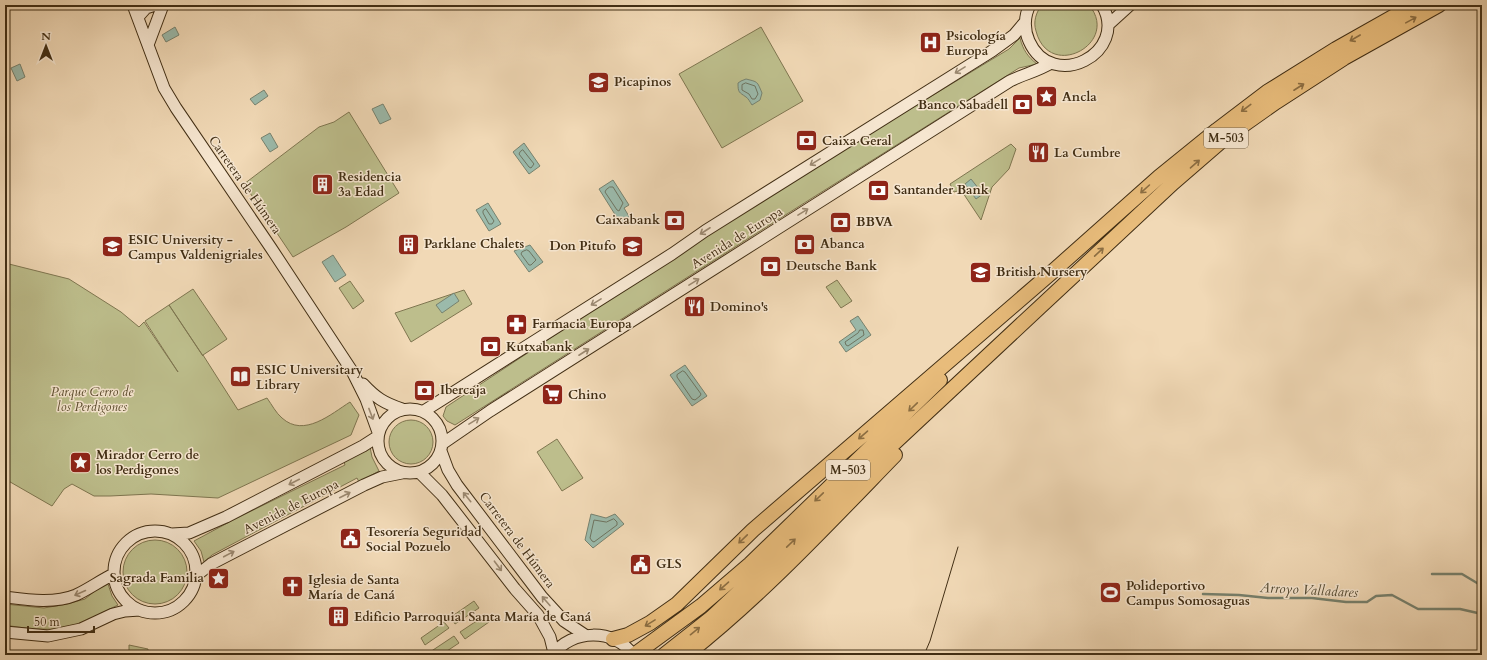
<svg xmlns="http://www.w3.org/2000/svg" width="1487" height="660" viewBox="0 0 1487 660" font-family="Cardo,serif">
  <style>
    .green { fill: #bdbe8c; stroke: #7f7650 }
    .water { fill: #9bbaab; stroke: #77826f }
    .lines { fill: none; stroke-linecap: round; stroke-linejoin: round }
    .shore { stroke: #6e7460; stroke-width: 1 }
    .stream { stroke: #77826f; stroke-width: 2.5 }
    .secondary-casing { stroke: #412e14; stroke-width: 13 }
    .highway-casing { stroke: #412e14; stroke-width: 16 }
    .secondary { stroke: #f6e6d0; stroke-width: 11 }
    .highway { stroke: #e8bc7b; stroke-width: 14 }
    .tram { stroke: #412e14; stroke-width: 1 }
    .oneway { stroke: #8c6e42 }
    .oneway2 { stroke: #9c8a72 }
    .labels { text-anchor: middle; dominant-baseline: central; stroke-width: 3; stroke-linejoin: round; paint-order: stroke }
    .shield { fill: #f6e6d0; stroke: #77654c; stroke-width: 1 }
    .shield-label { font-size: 12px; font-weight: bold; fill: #412e14 }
    .poi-label { font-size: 13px; font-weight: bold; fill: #412e14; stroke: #f6e6d0; text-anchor: start }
    .street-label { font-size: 13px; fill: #412e14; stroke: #f6e6d0 }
    .park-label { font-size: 13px; font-style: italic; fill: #5a4b2c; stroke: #f6e6d0 }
    .water-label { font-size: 14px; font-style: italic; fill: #534a32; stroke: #f6e6d0 }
  </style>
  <rect width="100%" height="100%" fill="#f1d9b6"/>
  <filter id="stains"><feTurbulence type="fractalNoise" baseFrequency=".005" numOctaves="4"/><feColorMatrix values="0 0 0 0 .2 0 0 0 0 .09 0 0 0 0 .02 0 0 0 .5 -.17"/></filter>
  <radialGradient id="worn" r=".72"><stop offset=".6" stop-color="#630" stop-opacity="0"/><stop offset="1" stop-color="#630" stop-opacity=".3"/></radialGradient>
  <!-- green -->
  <path class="green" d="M1042,5H1089C1121,43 1049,82 1036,31C1033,22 1036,12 1042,5Z
    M761,27L803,101L722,148L679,74Z
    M1020,38C1023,50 1028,57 1037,64L1019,68L809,200L455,425L447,421L443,416L446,407L739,213L1009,49Z
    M349,112L399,193L346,227L293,257L244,184L319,127L334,122Z
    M1011,144L1016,149L1009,169L992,187L981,220L961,190L954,192L950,184Z
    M5,263L69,279L121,312L139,327L144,322L178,372L145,321L169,305L203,356L169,305L193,289L227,339L203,355L238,410L267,398C272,405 276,413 282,418C304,438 331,414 350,402L359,415L351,435L218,498L151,494L110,496H94L72,484L64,489L52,506L5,479Z
    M837,280L852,301L841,308L826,287Z
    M350,281L364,301L353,309L339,288Z
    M464,290L472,304L411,342L395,313Z
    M389 442a22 22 0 1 1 44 0a22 22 0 1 1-44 0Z
    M557,439L583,478L562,491L537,452Z
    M370,447L372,457L379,471L359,482L357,478L225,548L212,555L204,562L201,551L194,541L233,520L345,465L344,462Z
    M123 572a32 32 0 1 1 64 0a32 32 0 1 1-64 0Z
    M107,581L112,596L118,605C101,613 83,624 64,628C48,631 21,628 5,625V604L44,608L67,604L85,599Z
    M474,601L479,608L455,624L451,617Z
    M484,616L489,622L465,639L460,632Z
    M444,622L449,628L425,645L421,638Z
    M454,636L459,643L441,655H432L430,652Z
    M129,645L148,649V655H129Z"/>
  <!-- water -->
  <path class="water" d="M175,27L179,35L166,42L162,35Z
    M20,64L25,77L17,81L11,68Z
    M746,79C758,82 757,81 762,93L760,100L752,105C750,102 748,98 746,97C739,92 738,93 738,83L741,81Z
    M264,90L268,96L255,105L250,99Z
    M383,104L391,119L380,124L372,109Z
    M270,133L278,147L270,152L261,138Z
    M524,143L540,166L529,174L513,152Z
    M971,179L983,194L976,199L965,184Z
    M613,180L629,205L624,208L630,218L621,224L599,189Z
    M488,203L501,224L489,231L476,210Z
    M530,245L543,262L529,272L514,251Z
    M333,255L346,275L335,282L322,262Z
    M454,293L459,301L442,313L436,305Z
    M858,316L871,335L846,352L839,342L856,330L850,321Z
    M685,365L707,396L692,406L670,375Z
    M591,514L606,518L615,514L624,524L593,548L585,540Z"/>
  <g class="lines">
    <!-- shore -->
    <path class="shore" d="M746,83L755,86L758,94L755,99H752L749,94L742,90V85Z
      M523,150L534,164L531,168L529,167L519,154L520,152Z
      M610,187H613L623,203L619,211L617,210L605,192L606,190Z
      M486,209L494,221L492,224H489L483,213V211Z
      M527,250L529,251L536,260L531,265H529L521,254L522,252Z
      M860,330H863L864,335L848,346L846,345L845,342L858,333Z
      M683,371L685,372L701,394L700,396L695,400L692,399L677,377V375Z
      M614,519L617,522V525L594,542L592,541L590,538L594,520L606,522Z"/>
    <!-- stream -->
    <path class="stream" d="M1432,574H1462L1482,586
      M1203,594L1239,595L1268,598H1312L1346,602H1367L1376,596L1392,595L1418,609H1460L1482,614"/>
    <defs>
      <path id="secondary" d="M133,5L164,88L176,108L271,248L352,371L366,399L378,432
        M1030,5C1024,16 1024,30 1029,41C1052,93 1130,53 1102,5
        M138,17L146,8L155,5
        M1108,25L1130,5
        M148,45L163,5
        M363,384C376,398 384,403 402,409
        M378 441a32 32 0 1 1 64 0a32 32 0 1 1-64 0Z
        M424,411L672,254L705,231L992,51L1014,35L1025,22
        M442,444L490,411L1010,81C1024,74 1038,71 1051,63
        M441,451L448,470L457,485L542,597L564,621L585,635
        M419,472L442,495L515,589L538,615L550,637L554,653
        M114 572a41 41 0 1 1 82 0a41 41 0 1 1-82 0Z
        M172,534L189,533L226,517L363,446L377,437
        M197,575L211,564L364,485L382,477L402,473
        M5,597C28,600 54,604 76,595C89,589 101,580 114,574
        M5,632L48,636L81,629L113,614L125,611L140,610
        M553,655C571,629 615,628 633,655"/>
      <path id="highway" d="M613,639L628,635L650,623L677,604L753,530L1051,273L1159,177L1217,130L1267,92L1336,49L1414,5
        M634,655L701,606L750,564L940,380
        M664,655L711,618L760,572L859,476L1040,307L1173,183L1225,138L1276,102L1344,58L1439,5
        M686,655C762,595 828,524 895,455"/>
    </defs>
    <!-- secondary casing -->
    <use href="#secondary" class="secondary-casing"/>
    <!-- highway casing -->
    <use href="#highway" class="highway-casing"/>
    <!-- secondary -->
    <use href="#secondary" class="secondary"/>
    <!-- highway -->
    <use href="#highway" class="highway"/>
    <!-- tram -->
    <path class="tram" d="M924,655L930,641L958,547"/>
  </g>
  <!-- one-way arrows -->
  <defs><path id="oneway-shaft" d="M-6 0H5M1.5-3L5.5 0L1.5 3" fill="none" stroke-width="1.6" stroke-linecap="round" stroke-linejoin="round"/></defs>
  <g class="oneway">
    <use href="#oneway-shaft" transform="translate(1411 20) rotate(-29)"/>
    <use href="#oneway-shaft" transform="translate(1355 38) rotate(150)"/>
    <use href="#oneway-shaft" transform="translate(1299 87) rotate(-33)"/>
    <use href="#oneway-shaft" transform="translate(1246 108) rotate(143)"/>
    <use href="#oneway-shaft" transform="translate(1195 164) rotate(-41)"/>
    <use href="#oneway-shaft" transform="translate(1145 189) rotate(138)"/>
    <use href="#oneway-shaft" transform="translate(1099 252) rotate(-43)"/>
    <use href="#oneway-shaft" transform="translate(913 407) rotate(136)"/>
    <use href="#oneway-shaft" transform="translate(863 435) rotate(139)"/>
    <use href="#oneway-shaft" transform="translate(819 497) rotate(136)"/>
    <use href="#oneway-shaft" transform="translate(743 539) rotate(136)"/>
    <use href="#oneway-shaft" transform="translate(791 543) rotate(-44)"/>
    <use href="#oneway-shaft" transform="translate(724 586) rotate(139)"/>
    <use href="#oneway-shaft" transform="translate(650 623) rotate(148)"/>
    <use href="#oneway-shaft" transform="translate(695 631) rotate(-39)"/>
  </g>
  <g class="oneway2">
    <use href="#oneway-shaft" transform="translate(960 70) rotate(148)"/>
    <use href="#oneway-shaft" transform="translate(815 162) rotate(148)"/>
    <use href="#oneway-shaft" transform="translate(803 212) rotate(-32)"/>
    <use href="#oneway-shaft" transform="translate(705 231) rotate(147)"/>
    <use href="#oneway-shaft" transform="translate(694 282) rotate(-32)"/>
    <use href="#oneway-shaft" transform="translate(596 302) rotate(148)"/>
    <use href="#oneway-shaft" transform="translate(584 352) rotate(-33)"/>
    <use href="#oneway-shaft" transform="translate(371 414) rotate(69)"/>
    <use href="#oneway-shaft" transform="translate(474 421) rotate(-32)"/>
    <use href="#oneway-shaft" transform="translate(294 482) rotate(153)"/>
    <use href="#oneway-shaft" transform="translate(345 495) rotate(-27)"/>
    <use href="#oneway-shaft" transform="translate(467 497) rotate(-129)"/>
    <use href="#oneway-shaft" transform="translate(229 554) rotate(-28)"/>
    <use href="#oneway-shaft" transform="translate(498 566) rotate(53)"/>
    <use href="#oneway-shaft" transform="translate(80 593) rotate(156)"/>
    <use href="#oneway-shaft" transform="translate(546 601) rotate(-131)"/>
  </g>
  <!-- icons -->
  <defs>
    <symbol id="hospital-square" viewBox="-11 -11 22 22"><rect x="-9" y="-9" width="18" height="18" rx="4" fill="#8f2418" stroke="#f6e6d0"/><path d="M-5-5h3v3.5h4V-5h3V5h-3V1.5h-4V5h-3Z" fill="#fff"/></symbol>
    <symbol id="school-square" viewBox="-11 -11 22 22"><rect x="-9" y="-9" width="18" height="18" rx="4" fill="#8f2418" stroke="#f6e6d0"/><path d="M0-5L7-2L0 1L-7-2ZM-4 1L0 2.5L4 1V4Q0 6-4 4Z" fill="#fff"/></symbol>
    <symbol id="sight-square" viewBox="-11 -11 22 22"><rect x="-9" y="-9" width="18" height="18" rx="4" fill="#8f2418" stroke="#f6e6d0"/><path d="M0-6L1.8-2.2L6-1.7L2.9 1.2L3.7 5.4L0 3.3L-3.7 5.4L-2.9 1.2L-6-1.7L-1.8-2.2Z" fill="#fff"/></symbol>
    <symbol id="bank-square" viewBox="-11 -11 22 22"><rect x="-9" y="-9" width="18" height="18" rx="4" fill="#8f2418" stroke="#f6e6d0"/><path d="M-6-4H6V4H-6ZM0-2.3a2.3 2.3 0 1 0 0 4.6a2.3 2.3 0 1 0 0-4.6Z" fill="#fff"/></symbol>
    <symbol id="restaurant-square" viewBox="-11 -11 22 22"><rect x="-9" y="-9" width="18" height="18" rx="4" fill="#8f2418" stroke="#f6e6d0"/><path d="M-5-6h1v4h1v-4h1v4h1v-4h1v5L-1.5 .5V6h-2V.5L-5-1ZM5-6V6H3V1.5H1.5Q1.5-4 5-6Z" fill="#fff"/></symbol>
    <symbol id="building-square" viewBox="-11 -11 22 22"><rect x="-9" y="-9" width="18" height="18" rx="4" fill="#8f2418" stroke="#f6e6d0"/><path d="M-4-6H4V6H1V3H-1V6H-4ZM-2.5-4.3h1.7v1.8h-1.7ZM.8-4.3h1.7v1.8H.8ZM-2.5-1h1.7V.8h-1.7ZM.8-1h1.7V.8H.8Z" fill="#fff"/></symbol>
    <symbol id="university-square" viewBox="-11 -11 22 22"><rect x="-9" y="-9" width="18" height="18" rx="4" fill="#8f2418" stroke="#f6e6d0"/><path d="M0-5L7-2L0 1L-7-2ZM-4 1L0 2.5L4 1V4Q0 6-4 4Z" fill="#fff"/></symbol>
    <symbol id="pharmacy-square" viewBox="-11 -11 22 22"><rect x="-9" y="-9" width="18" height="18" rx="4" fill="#8f2418" stroke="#f6e6d0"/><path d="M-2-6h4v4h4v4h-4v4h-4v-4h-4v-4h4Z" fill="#fff"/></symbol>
    <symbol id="library-square" viewBox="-11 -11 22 22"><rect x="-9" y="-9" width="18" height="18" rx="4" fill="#8f2418" stroke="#f6e6d0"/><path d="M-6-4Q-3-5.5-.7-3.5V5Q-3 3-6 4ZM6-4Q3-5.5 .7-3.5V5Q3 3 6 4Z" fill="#fff"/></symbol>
    <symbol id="supermarket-square" viewBox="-11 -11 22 22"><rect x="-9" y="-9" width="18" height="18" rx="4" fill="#8f2418" stroke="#f6e6d0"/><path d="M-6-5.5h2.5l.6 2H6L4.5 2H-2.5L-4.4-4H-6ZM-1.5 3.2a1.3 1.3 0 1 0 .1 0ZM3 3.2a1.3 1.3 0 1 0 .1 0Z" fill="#fff"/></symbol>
    <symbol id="civic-square" viewBox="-11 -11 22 22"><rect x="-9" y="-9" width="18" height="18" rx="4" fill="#8f2418" stroke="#f6e6d0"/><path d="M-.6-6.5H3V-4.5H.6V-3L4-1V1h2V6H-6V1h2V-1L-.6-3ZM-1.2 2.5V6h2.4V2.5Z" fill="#fff"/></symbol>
    <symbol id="church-square" viewBox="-11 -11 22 22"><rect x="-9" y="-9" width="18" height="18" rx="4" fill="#8f2418" stroke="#f6e6d0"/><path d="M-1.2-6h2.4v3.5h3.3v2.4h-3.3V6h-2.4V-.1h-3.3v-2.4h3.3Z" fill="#fff"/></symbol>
    <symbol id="stadium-square" viewBox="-11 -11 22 22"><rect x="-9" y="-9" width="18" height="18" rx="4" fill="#8f2418" stroke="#f6e6d0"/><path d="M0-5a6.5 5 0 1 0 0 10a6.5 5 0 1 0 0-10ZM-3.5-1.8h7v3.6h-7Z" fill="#fff"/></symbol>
  </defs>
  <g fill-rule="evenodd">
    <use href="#hospital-square" x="918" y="30" width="25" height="25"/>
    <use href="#school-square" x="586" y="70" width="25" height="25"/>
    <use href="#sight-square" x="1034" y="84" width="25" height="25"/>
    <use href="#bank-square" x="1010" y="92" width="25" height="25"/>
    <use href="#bank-square" x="794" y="128" width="25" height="25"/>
    <use href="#restaurant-square" x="1026" y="140" width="25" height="25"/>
    <use href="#building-square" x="310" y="172" width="25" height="25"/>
    <use href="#bank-square" x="866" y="178" width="25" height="25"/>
    <use href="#bank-square" x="662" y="208" width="25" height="25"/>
    <use href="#bank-square" x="828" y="210" width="25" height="25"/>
    <use href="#building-square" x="396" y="232" width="25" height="25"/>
    <use href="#bank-square" x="792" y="232" width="25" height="25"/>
    <use href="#school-square" x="620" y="234" width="25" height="25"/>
    <use href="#university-square" x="100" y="234" width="25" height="25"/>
    <use href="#bank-square" x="758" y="254" width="25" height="25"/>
    <use href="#school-square" x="968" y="260" width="25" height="25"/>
    <use href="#restaurant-square" x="682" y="294" width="25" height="25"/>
    <use href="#pharmacy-square" x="504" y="312" width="25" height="25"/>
    <use href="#bank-square" x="478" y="334" width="25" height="25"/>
    <use href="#library-square" x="228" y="364" width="25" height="25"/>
    <use href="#bank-square" x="412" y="378" width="25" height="25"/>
    <use href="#supermarket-square" x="540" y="382" width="25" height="25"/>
    <use href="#sight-square" x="68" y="450" width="25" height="25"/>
    <use href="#civic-square" x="338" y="526" width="25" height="25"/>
    <use href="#civic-square" x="628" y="552" width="25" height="25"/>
    <use href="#sight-square" x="206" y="566" width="25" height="25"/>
    <use href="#church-square" x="280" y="574" width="25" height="25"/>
    <use href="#stadium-square" x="1098" y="580" width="25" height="25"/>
    <use href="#building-square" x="326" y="604" width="25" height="25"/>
  </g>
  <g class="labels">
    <!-- shield labels -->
    <g class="shield">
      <rect x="1204" y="128" width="44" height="20" rx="3"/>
      <rect x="826" y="460" width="44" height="20" rx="3"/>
    </g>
    <g class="shield-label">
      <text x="1226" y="138">M-503</text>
      <text x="848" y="470">M-503</text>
    </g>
    <!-- poi labels -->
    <g class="poi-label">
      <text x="946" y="36">Psicología<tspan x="946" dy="15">Europa</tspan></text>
      <text x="614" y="82">Picapinos</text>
      <text x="1062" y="97">Ancla</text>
      <text x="1008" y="105" text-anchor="end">Banco Sabadell</text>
      <text x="822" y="141">Caixa Geral</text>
      <text x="1054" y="153">La Cumbre</text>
      <text x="338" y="177">Residencia<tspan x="338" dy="15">3a Edad</tspan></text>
      <text x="894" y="190">Santander Bank</text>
      <text x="660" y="220" text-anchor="end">Caixabank</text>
      <text x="856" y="222">BBVA</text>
      <text x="128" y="240">ESIC University -<tspan x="128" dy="15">Campus Valdenigriales</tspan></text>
      <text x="424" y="244">Parklane Chalets</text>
      <text x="820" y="244">Abanca</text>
      <text x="616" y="246" text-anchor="end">Don Pitufo</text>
      <text x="786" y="266">Deutsche Bank</text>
      <text x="996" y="272">British Nursery</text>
      <text x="710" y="307">Domino's</text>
      <text x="532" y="324">Farmacia Europa</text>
      <text x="506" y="347">Kutxabank</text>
      <text x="256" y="370">ESIC Universitary<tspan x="256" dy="15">Library</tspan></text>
      <text x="440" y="390">Ibercaja</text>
      <text x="568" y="395">Chino</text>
      <text x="96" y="455">Mirador Cerro de<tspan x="96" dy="15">los Perdigones</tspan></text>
      <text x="366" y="532">Tesorería Seguridad<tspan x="366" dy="15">Social Pozuelo</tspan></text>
      <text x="656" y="564">GLS</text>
      <text x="204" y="578" text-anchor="end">Sagrada Familia</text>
      <text x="308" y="580">Iglesia de Santa<tspan x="308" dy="15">María de Caná</tspan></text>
      <text x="1126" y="586">Polideportivo<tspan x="1126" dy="15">Campus Somosaguas</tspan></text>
      <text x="354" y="617">Edificio Parroquial Santa María de Caná</text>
    </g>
    <!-- street labels -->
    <g class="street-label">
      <text transform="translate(245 185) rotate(55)">Carretera de Húmera</text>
      <text transform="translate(737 238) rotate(-32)">Avenida de Europa</text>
      <text transform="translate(291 507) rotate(-27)">Avenida de Europa</text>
      <text transform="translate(517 540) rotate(53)">Carretera de Húmera</text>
    </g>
    <!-- park labels -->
    <g class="park-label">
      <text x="92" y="392">Parque Cerro de<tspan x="92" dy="15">los Perdigones</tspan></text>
    </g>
    <!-- water labels -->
    <g class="water-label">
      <text transform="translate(1309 590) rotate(3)">Arroyo Valladares</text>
    </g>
  </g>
  <!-- margin -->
  <rect width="1487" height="660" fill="none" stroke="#f1d9b6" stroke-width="20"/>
  <rect x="6" y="6" width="1475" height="648" fill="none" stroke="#412e14" stroke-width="2"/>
  <rect x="10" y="10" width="1467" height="640" fill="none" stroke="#412e14"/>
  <!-- north arrow -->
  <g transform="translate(46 46)" stroke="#f6e6d0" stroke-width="3" paint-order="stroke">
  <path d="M0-3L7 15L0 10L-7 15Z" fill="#412e14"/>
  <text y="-6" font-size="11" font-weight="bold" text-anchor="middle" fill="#412e14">N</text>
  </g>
  <!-- scale -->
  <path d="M28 626v6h66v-6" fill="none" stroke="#412e14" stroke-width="2"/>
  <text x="34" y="626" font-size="12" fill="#412e14" stroke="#f6e6d0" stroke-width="3" paint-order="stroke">50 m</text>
  <rect width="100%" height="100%" filter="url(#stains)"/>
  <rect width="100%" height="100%" fill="url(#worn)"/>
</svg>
